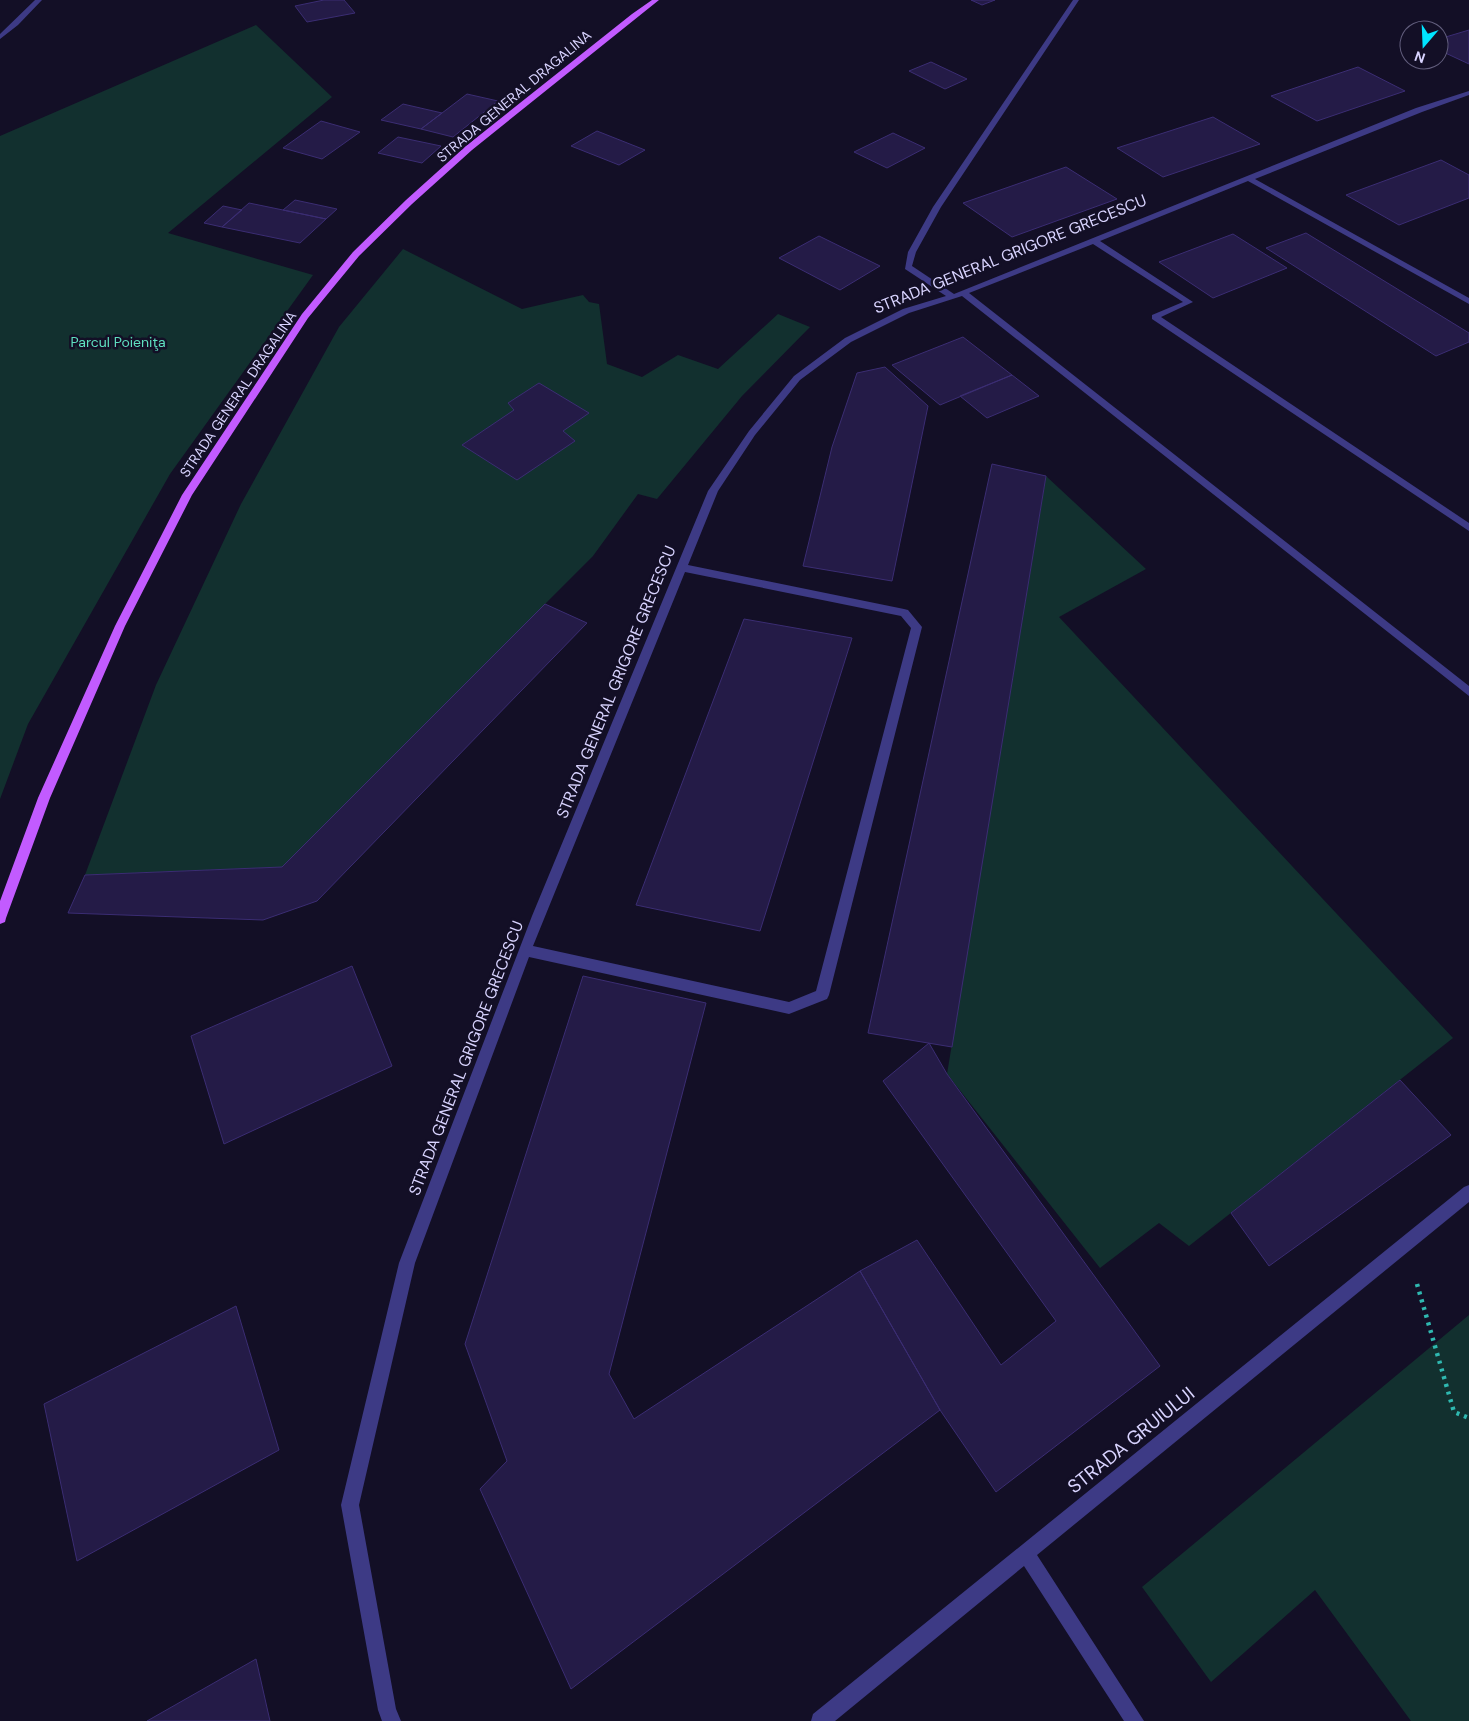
<svg xmlns="http://www.w3.org/2000/svg" width="1469" height="1721" viewBox="0 0 1469 1721" font-family="'DM Sans',sans-serif">
  <style>
    .green { fill: #12302f }
    .building { fill: #241b47; stroke: #3b2d73 }
    .lines { fill: none; stroke-linecap: round; stroke-linejoin: round }
    .path { stroke: #2fb8b0; stroke-width: 4.5; stroke-dasharray: 3 5; stroke-linecap: butt }
    .minor { fill: #3d3a85; fill-rule: evenodd }
    .major { fill: #c25bff; fill-rule: evenodd }
    .labels { text-anchor: middle; dominant-baseline: central; stroke-width: 5; stroke-linejoin: round; paint-order: stroke }
    .far-street-label { font-size: 14px; fill: #d9d4ff; stroke: #130f26 }
    .far-park-label { font-size: 14px; fill: #5fe0c0; stroke: #130f26 }
    .street-label { font-size: 16px; fill: #d9d4ff; stroke: #130f26 }
    .near-street-label { font-size: 19px; fill: #d9d4ff; stroke: #130f26 }
  </style>
  <rect width="100%" height="100%" fill="#130f26"/>
  <!-- green -->
  <path class="green" d="M256,25L332,97L168,233L313,275L170,474L28,724L0,799V136Z
    M403,249L522,309L583,295L589,302L599,304L607,364L642,377L678,355L718,369L778,314L810,327L742,396L657,499L638,494L593,556L282,867L85,875L156,685L241,504L339,327Z
    M1046,476L1146,569L1059,617L1453,1038L1189,1246L1159,1223L1100,1268L947,1074Z
    M1469,1315V1721H1411L1315,1590L1211,1682L1142,1587Z"/>
  <!-- building -->
  <path class="building" d="M324,0H344L355,13L307,22L295,6Z
    M971,0H995L982,5Z
    M1469,30V64L1439,50V39Z
    M931,62L967,79L945,89L909,71Z
    M1358,67L1405,91L1317,121L1271,96Z
    M467,94L498,101L453,137L421,129Z
    M403,104L442,113L421,129L381,120Z
    M1213,117L1260,144L1163,177L1117,148Z
    M321,121L360,132L322,159L283,148Z
    M597,131L645,150L619,165L571,146Z
    M893,133L925,148L887,168L854,152Z
    M398,137L441,146L422,163L378,153Z
    M1441,160L1469,175V198L1399,225L1346,195Z
    M1066,167L1117,199L1012,237L963,203Z
    M295,200L337,209L326,219L283,210Z
    M249,203L283,210L326,219L300,243L222,227Z
    M223,206L242,210L222,227L204,223Z
    M1306,233L1469,333V342L1436,356L1266,248Z
    M1233,234L1287,268L1213,298L1159,262Z
    M819,236L880,266L840,290L779,258Z
    M963,337L1012,375L940,405L892,365Z
    M885,367L928,406L892,581L803,566L832,447L857,373Z
    M1012,375L1039,396L987,418L960,396Z
    M539,383L589,413L563,431L575,441L517,480L462,445L514,410L508,403Z
    M992,464L1046,476L952,1047L868,1033Z
    M545,604L587,623L317,901L263,920L68,913L85,875L282,867Z
    M744,619L852,638L760,931L636,905Z
    M352,966L392,1066L224,1144L191,1036Z
    M583,976L706,1003L609,1374L634,1419L860,1271L940,1410L571,1689L480,1489L507,1461L465,1344Z
    M929,1043L947,1074L1160,1366L996,1492L940,1410L860,1271L917,1240L1001,1365L1056,1321L883,1081Z
    M1400,1080L1451,1135L1269,1266L1231,1213Z
    M236,1306L279,1450L77,1561L44,1404Z
    M256,1659L270,1721H147Z"/>
  <g class="lines">
    <!-- path -->
    <path class="path" d="M1417,1284L1454,1412L1469,1418"/>
    <!-- minor -->
    <path class="minor" d="M35,0H42L18,25L0,39V34Z
      M1073,0H1079L941,207L916,252L912,266L954,294L1416,108L1469,91V95L1422,112L1255,179L1469,298V304L1248,181L1100,241L1193,302L1161,317L1469,523V531L1152,319V315L1183,302L1093,244L969,293L1469,686V696L962,296L909,313L851,342L800,380L755,435L718,491L688,565L904,609L908,610L922,627L829,995L827,999L789,1014L529,957L415,1263L359,1505L396,1709L401,1721H382L378,1710L341,1505L399,1263L532,916L708,491L749,431L794,376L845,338L903,309L946,296L905,269L908,252L933,207ZM685,572L901,616L911,628L816,991L789,1002L533,946Z
      M1469,1185V1202L1037,1555L1144,1721H1124L1024,1566L835,1721H811L813,1714L1464,1187Z"/>
    <!-- major -->
    <path class="major" d="M652,0H659L472,150L412,204L359,256L308,318L192,495L125,626L50,798L6,918L5,922L0,924V901L38,798L115,626L182,495L302,314L353,252L406,200L466,146L632,14Z"/>
  </g>
  <g class="labels">
    <!-- far-street labels -->
    <g class="far-street-label">
      <text transform="translate(514 96) rotate(-40)">STRADA GENERAL DRAGALINA</text>
      <text transform="translate(238 394) rotate(-56)">STRADA GENERAL DRAGALINA</text>
    </g>
    <!-- far-park labels -->
    <g class="far-park-label">
      <text x="118" y="342">Parcul Poieniţa</text>
    </g>
    <!-- street labels -->
    <g class="street-label">
      <text transform="translate(1010 254) rotate(-22)">STRADA GENERAL GRIGORE GRECESCU</text>
      <text transform="translate(616 682) rotate(-68)">STRADA GENERAL GRIGORE GRECESCU</text>
      <text transform="translate(466 1058) rotate(-69)">STRADA GENERAL GRIGORE GRECESCU</text>
    </g>
    <!-- near-street labels -->
    <g class="near-street-label">
      <text transform="translate(1131 1440) rotate(-39)">STRADA GRUIULUI</text>
    </g>
  </g>
  <!-- north arrow -->
  <g transform="translate(1424 45) rotate(199)"><circle r="24" fill="#130f26" stroke="#625e7d"/>
  <path d="M0-4L9 19L0 12L-9 19Z" fill="#00e5ff"/>
  <text y="-8" font-size="14" font-weight="bold" text-anchor="middle" fill="#d9d4ff">N</text>
  </g>
</svg>
